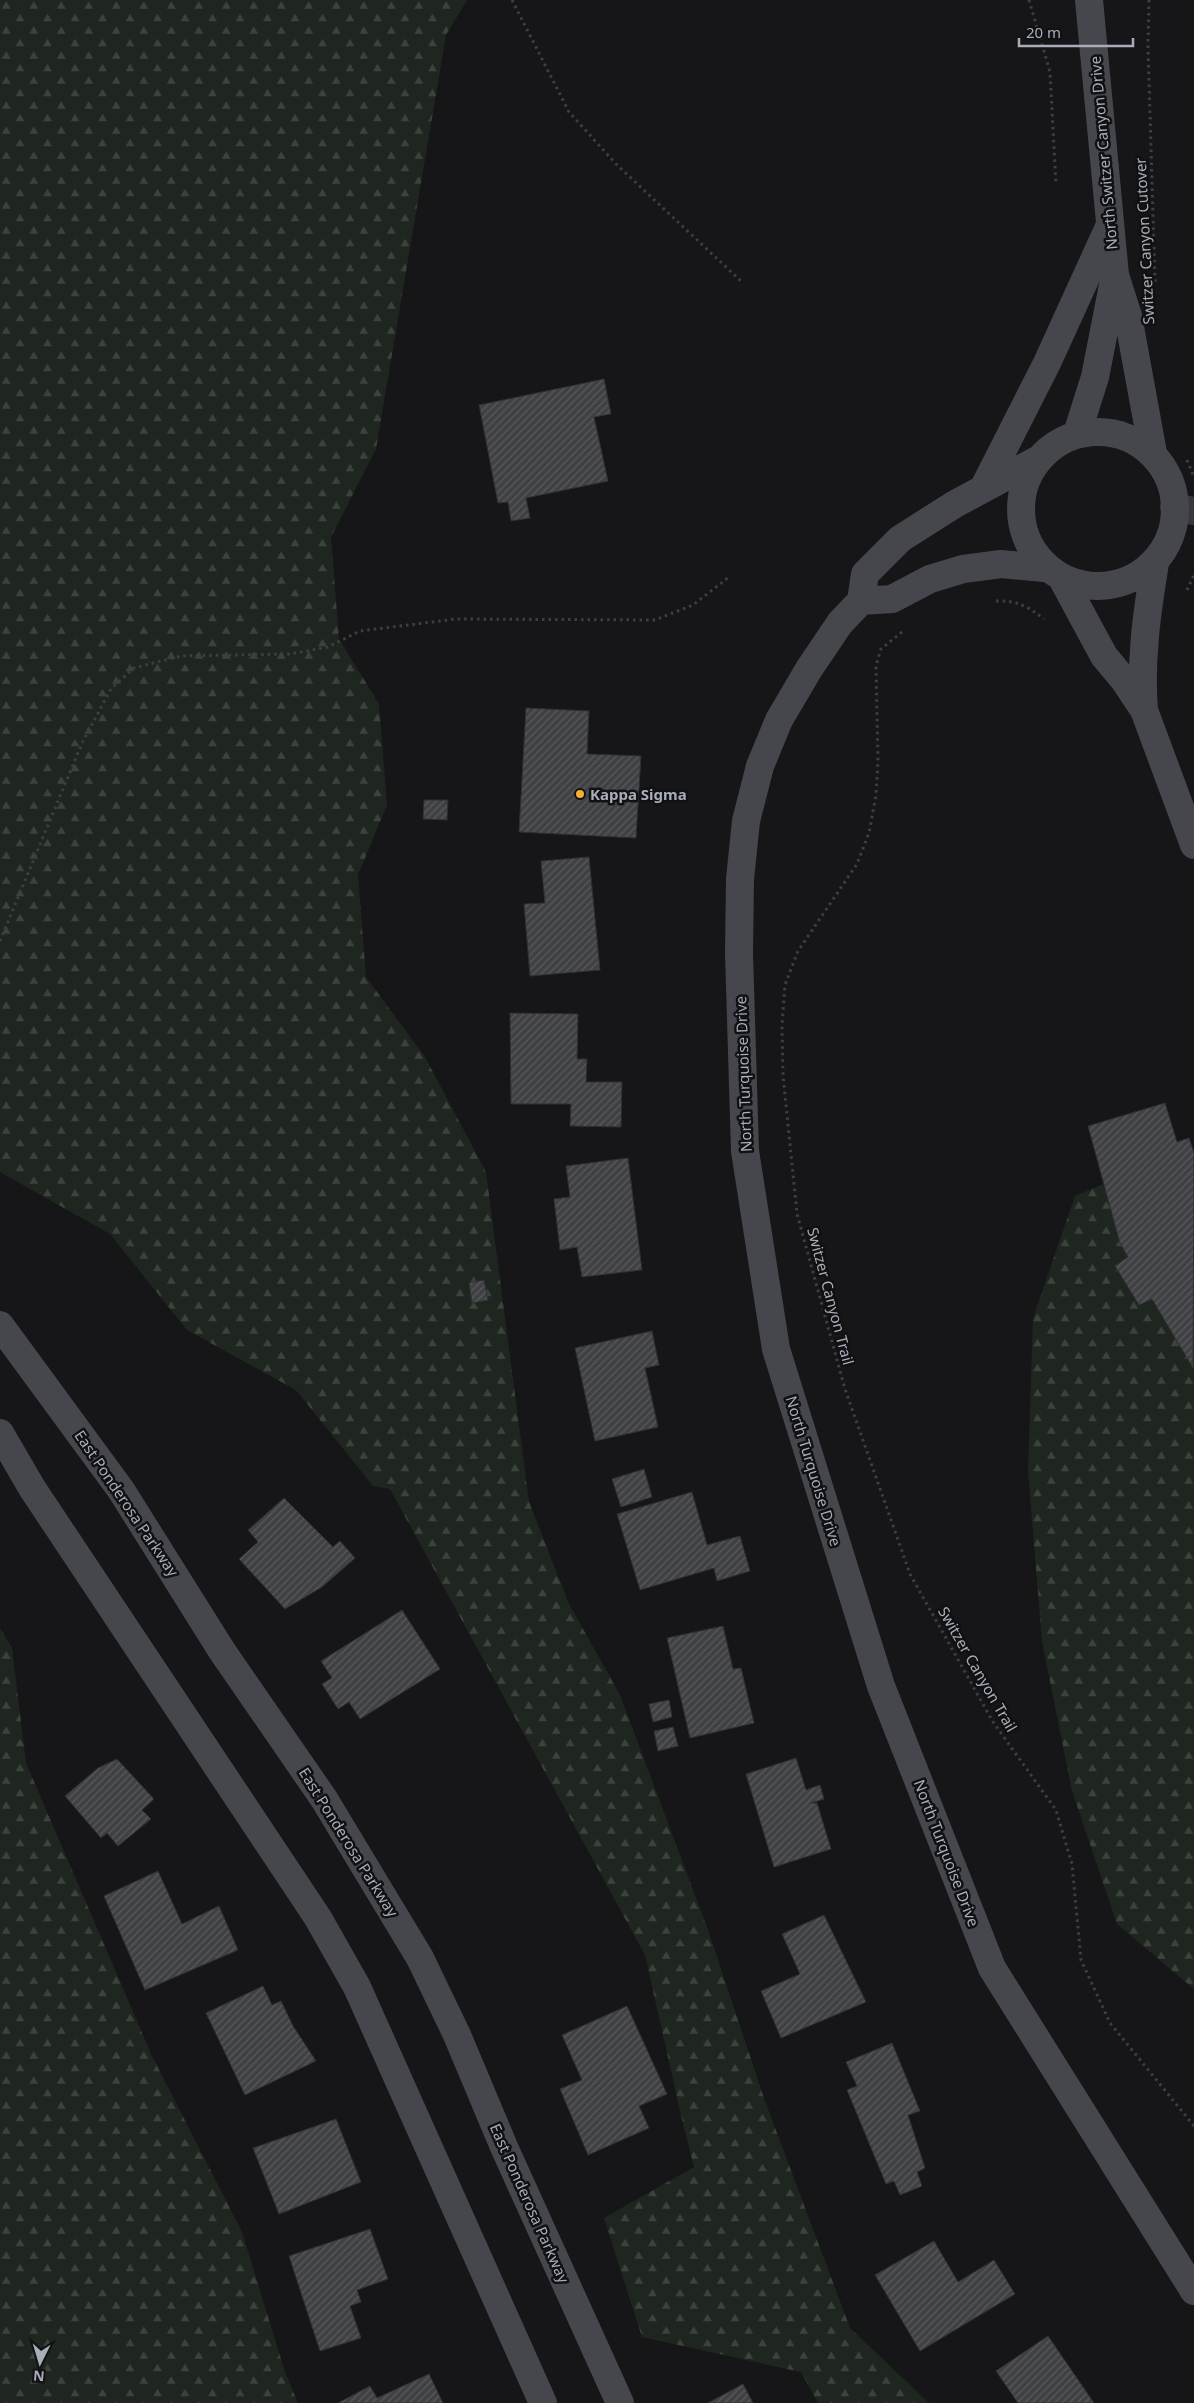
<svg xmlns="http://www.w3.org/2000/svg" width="1194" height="2403" viewBox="0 0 1194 2403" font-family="'Noto Sans',sans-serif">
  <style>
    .forest { fill: url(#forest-firs) }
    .building { fill: url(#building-hatch); stroke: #303034 }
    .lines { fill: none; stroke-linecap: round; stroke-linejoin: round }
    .path { stroke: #3d3f44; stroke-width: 3; stroke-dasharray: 2.5 4; stroke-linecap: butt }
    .street { stroke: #37383d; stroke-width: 28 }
    .secondary { stroke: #45474d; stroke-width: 28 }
    .poi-dot { fill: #f2b134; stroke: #111113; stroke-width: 2 }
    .labels { text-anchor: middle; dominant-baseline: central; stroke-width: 5; stroke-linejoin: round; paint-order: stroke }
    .street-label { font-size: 15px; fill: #a8adb8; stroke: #111113 }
    .poi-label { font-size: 15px; font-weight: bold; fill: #a8adb8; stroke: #111113; text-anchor: start }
  </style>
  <defs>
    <pattern id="forest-firs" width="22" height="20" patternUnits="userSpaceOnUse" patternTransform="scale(1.25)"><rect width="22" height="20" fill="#1e261f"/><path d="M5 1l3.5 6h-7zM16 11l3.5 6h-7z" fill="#3c433d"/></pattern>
    <pattern id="building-hatch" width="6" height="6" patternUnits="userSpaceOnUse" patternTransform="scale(1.25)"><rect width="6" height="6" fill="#404145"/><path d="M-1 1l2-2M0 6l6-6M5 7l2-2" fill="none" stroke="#595a5e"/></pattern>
  </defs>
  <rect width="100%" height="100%" fill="#161618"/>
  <!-- forest -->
  <path class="forest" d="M0,0H467L446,35L376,449L331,537L339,639L379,704L387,805L358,875L366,977L425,1057L486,1172L529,1502L569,1604L620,1695L707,1927L765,2101L850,2328L929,2403H818L801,2372L642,2337L604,2218L694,2167L683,2124L645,1955L390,1489L373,1486L296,1390L187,1330L110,1234L0,1172Z
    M1176,1154L1194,1159V1989L1117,1924L1072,1791L1042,1641L1028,1471L1033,1318L1075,1196Z
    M0,1628L12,1648L26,1763L152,2056L242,2232L285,2372L298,2403H0Z"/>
  <!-- building -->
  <path class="building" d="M604,379L611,414L594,417L608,481L526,498L530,518L511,521L508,502L498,503L479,405Z
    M526,708L589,711L587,754L641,756L636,838L519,832Z
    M424,800H448L447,820L423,819Z
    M589,857L600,970L530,976L524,904L545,903L541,861Z
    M510,1013L578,1014L577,1059H587L586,1082H622L621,1127L570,1126L571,1104H511Z
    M1165,1103L1177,1142L1189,1138L1194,1153L1193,1368L1152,1299L1139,1305L1115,1266L1128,1257L1120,1243L1088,1126Z
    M628,1158L642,1270L582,1277L577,1247L560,1250L554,1199L570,1197L566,1166Z
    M484,1280L488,1300L472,1303L469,1283Z
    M652,1331L659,1365L645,1368L658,1427L595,1441L575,1348Z
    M644,1469L652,1497L621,1507L612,1479Z
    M692,1492L707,1545L740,1536L750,1571L717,1581L714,1568L640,1590L617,1514Z
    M284,1498L333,1547L340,1541L355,1558L322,1587L285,1609L239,1559L258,1542L248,1530Z
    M402,1610L440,1669L360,1719L349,1702L338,1709L322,1684L332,1678L321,1661Z
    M723,1626L733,1669L741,1668L754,1723L690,1738L667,1638Z
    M669,1700L672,1717L653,1722L649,1704Z
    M673,1727L678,1746L658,1751L654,1731Z
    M796,1758L806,1790L820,1785L824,1799L811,1803H817L831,1849L774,1867L746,1774Z
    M117,1759L154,1799L142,1810L151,1819L118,1846L107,1833L101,1838L65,1796L98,1768Z
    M158,1871L182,1924L219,1906L238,1950L145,1990L104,1896Z
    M824,1915L866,2002L781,2038L761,1991L800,1974L782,1934Z
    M263,1986L272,2005L281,2001L293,2026L316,2061L245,2095L206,2013Z
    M627,2006L667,2094L639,2106L649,2128L588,2155L560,2089L582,2080L562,2035Z
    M892,2043L920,2111L908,2115L925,2168L917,2172L922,2186L900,2195L894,2181L886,2184L847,2090L857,2086L846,2062Z
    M336,2119L361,2182L279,2214L253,2148Z
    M370,2229L388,2279L357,2290L361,2302L350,2306L361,2338L320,2351L289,2256Z
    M934,2241L958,2282L994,2260L1015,2294L920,2351L875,2275Z
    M1048,2336L1094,2403H1018L996,2371Z
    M429,2374L443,2403H338L370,2386L377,2398Z
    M743,2384L753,2403H708Z"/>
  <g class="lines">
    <!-- path -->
    <path class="path" d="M512,0L569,112L616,164L742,282
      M1029,0L1050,72L1056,185
      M1149,0L1148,47L1155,282
      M1187,460L1194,477
      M1187,590L1194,575
      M996,601C1016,600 1029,607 1044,619
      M902,632L881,649L876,666L878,761L876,795L869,833L857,864L798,951L785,985L782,1025L783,1075L797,1214L845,1389L910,1574L993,1722L1056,1810L1072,1864L1081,1960L1110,2023L1194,2126
      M0,941L82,743L111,689L134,668L181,656L290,654L328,647L360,631L456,619L655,620L693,605L729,577"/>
    <!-- street -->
    <path class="street" d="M1174,507L1194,511"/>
    <!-- secondary -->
    <path class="secondary" d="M1089,0L1115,275L1128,316L1153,453
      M1021 509a77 77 0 1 1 154 0a77 77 0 1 1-154 0Z
      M1077,434L1095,377L1115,275
      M1037,460L955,504L900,539L865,574L861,601L840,623L809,669L779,720L760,766L746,821L740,879L739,953L745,1151L776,1349L881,1686L992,1968L1194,2291
      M983,489L1047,363L1109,227
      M1063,580L1104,656L1124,680L1144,710L1194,845
      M861,601L892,599L930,579L963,569L1001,564L1044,568
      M1144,710C1140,660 1147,612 1155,563
      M0,1325L121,1490L222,1651L324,1799L420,1958L457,2035L504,2147L620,2403
      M0,1433L32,1488L318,1918L357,1987L543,2403"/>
  </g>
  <!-- markers -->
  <circle class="poi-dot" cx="580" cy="794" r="5"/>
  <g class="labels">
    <!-- street labels -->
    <g class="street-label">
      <text transform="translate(1103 153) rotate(-95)">North Switzer Canyon Drive</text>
      <text transform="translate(1144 241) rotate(-93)">Switzer Canyon Cutover</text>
      <text transform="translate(743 1074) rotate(-92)">North Turquoise Drive</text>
      <text transform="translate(831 1296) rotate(75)">Switzer Canyon Trail</text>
      <text transform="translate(814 1471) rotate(73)">North Turquoise Drive</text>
      <text transform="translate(127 1503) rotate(56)">East Ponderosa Parkway</text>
      <text transform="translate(978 1669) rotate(60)">Switzer Canyon Trail</text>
      <text transform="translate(349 1842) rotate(58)">East Ponderosa Parkway</text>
      <text transform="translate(947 1853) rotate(69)">North Turquoise Drive</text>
      <text transform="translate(530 2203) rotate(66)">East Ponderosa Parkway</text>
    </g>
    <!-- poi labels -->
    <g class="poi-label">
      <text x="590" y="794">Kappa Sigma</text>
    </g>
  </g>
  <!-- north arrow -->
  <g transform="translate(40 2363) rotate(185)" stroke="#111113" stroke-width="4" paint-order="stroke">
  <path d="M0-4L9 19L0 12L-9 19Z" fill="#a8adb8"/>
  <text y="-8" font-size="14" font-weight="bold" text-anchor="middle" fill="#a8adb8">N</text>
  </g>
  <!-- scale -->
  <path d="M1019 38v8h114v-8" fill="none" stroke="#a8adb8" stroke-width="2.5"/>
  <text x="1026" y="38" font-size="15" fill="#a8adb8" stroke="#111113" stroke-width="4" paint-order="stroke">20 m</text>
</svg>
